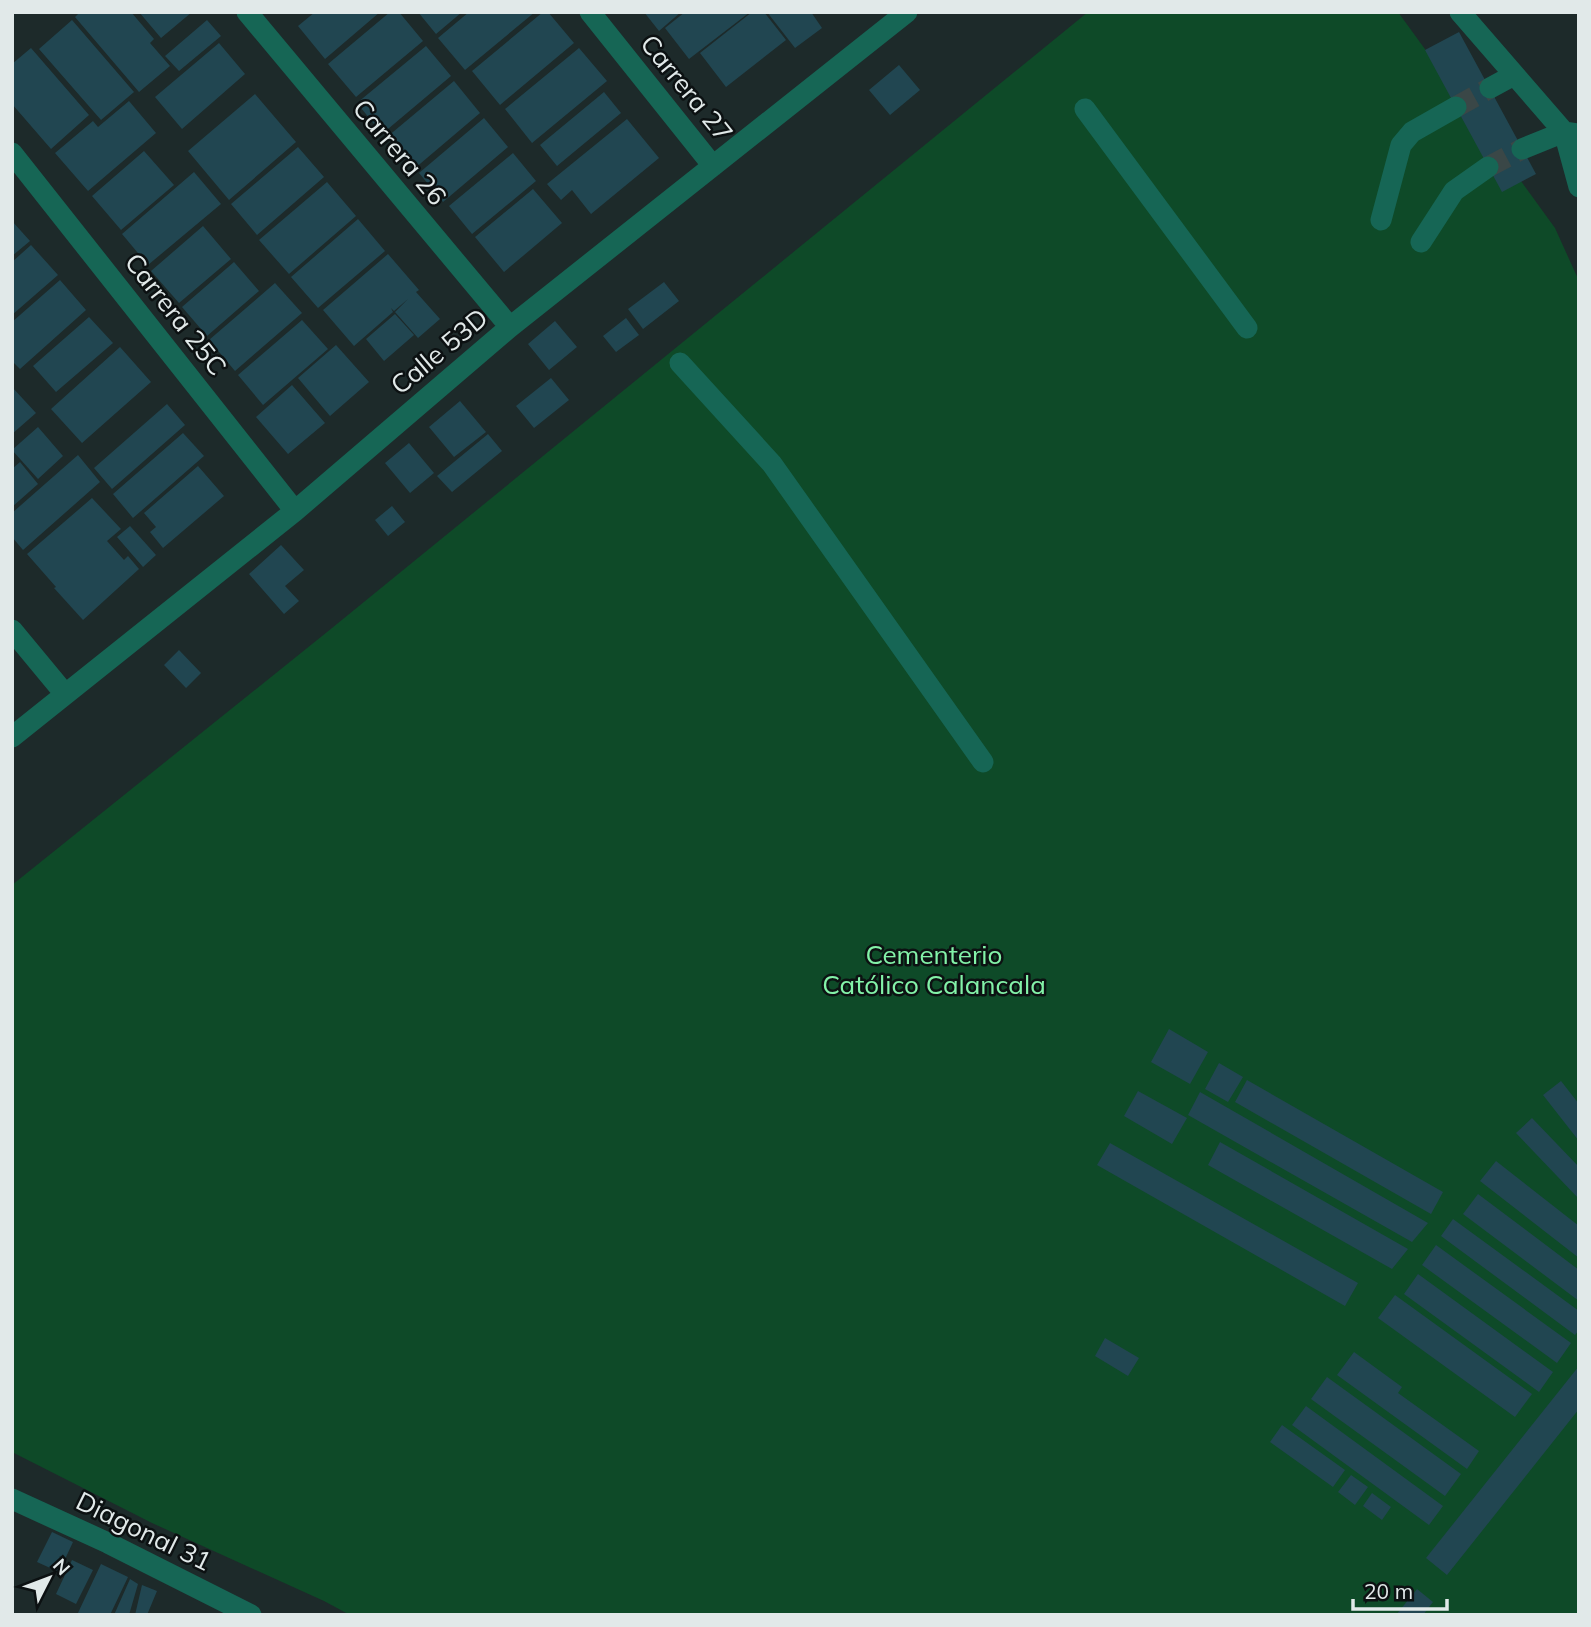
<svg xmlns="http://www.w3.org/2000/svg" width="1591" height="1627" viewBox="0 0 1591 1627" font-family="Mulish,sans-serif">
  <style>
    .green { fill: #0e4a28 }
    .building { fill: #214651 }
    .lines { fill: none; stroke-linecap: round; stroke-linejoin: round }
    .minor-tunnel { stroke: #3a4747; stroke-width: 21; stroke-dasharray: 21 10; stroke-linecap: butt }
    .minor { stroke: #166655; stroke-width: 21 }
    .labels { text-anchor: middle; dominant-baseline: central; stroke-width: 5; stroke-linejoin: round; paint-order: stroke }
    .street-label { font-size: 26px; fill: #e1e9e9; stroke: #0c1112 }
    .park-label { font-size: 26px; fill: #83f2a8; stroke: #0c1112 }
  </style>
  <rect width="100%" height="100%" fill="#1d2a2a"/>
  <!-- green -->
  <path class="green" d="M1088,12H1398L1555,228L1579,281V1615H350L324,1601L152,1523L12,1452V885L332,628Z"/>
  <!-- building -->
  <path class="building" d="M80,12H131L154,39L150,43L170,66L139,92L75,17Z
    M139,12H192L161,38Z
    M315,12H380L325,59L298,26Z
    M390,12H399L423,41L356,97L328,64Z
    M418,12H462L436,34Z
    M469,12H535L465,70L438,38Z
    M543,12H548L574,43L500,105L472,71Z
    M644,12H681L659,31Z
    M685,12H750L689,59L665,28Z
    M752,12H764L786,40L726,87L700,53Z
    M767,12H811L822,28L795,48Z
    M72,20L134,92L101,120L39,49Z
    M207,20L221,36L179,71L165,56Z
    M1459,32L1536,174L1502,192L1425,50Z
    M219,43L245,74L182,129L155,97Z
    M426,46L451,76L382,134L357,103Z
    M31,48L89,115L51,149L12,104V64Z
    M579,48L607,81L532,143L505,109Z
    M899,65L920,90L890,115L869,90Z
    M454,81L480,113L414,169L387,137Z
    M604,92L621,113L557,166L540,145Z
    M255,94L296,142L229,200L188,151Z
    M129,101L156,133L88,191L55,153L93,121L98,127Z
    M484,118L508,147L443,202L419,173Z
    M627,119L659,158L591,214L572,190L561,200L547,184Z
    M298,147L324,177L257,235L231,204Z
    M144,151L174,185L121,230L92,196Z
    M513,153L536,181L472,234L449,206Z
    M194,172L221,204L148,265L122,234Z
    M327,182L356,216L289,274L259,240Z
    M533,189L562,223L504,272L475,237Z
    M358,219L385,251L318,308L291,277Z
    M12,221L30,241L12,256Z
    M203,226L231,259L179,303L151,271Z
    M31,245L58,275L12,315V262Z
    M388,254L419,290L416,292L440,319L418,338L395,312L408,299L394,311L391,308L393,312L354,346L323,310Z
    M234,262L259,291L207,336L182,307Z
    M60,280L86,310L20,369L12,361V322Z
    M664,282L679,301L643,329L628,309Z
    M275,283L302,313L235,371L209,340Z
    M395,314L414,335L384,361L366,339Z
    M89,317L113,343L56,392L33,366Z
    M626,318L639,335L616,352L603,336Z
    M302,320L328,349L263,405L238,375Z
    M555,321L577,347L549,370L528,344Z
    M336,345L369,382L330,416L298,378Z
    M120,347L151,382L82,443L51,409Z
    M551,378L569,400L534,428L516,406Z
    M292,385L325,423L288,454L256,417Z
    M12,387L36,413L12,434Z
    M460,401L486,432L454,457L429,427Z
    M167,404L185,425L112,489L94,468Z
    M38,427L63,456L38,479L12,450Z
    M183,433L204,456L133,518L113,494Z
    M488,434L502,451L452,492L437,476Z
    M409,443L434,473L410,493L385,463Z
    M78,455L100,482L23,550L12,537V513Z
    M20,462L38,484L12,507V469Z
    M198,466L224,496L163,548L150,532L156,527L144,513Z
    M92,498L121,529L107,541L124,560L128,556L139,569L83,620L54,588L56,587L27,554Z
    M392,506L405,522L388,536L375,520Z
    M130,526L156,555L143,567L117,537Z
    M281,545L304,570L285,586L299,601L284,614L249,574Z
    M179,650L201,673L186,688L164,665Z
    M1169,1029L1208,1052L1190,1084L1151,1062Z
    M1219,1063L1243,1077L1228,1102L1205,1089Z
    M1247,1080L1443,1192L1431,1214L1235,1102Z
    M1561,1081L1579,1104V1141L1543,1095Z
    M1138,1091L1187,1118L1172,1144L1124,1116Z
    M1200,1092L1428,1223L1412,1242L1188,1115Z
    M1532,1118L1579,1167V1199L1516,1133Z
    M1220,1142L1408,1249L1392,1269L1208,1165Z
    M1110,1143L1358,1283L1345,1306L1097,1165Z
    M1496,1161L1579,1226V1258L1480,1181Z
    M1478,1194L1579,1270V1301L1463,1214Z
    M1453,1219L1579,1311V1330L1575,1335L1441,1236Z
    M1436,1245L1571,1343L1557,1363L1422,1265Z
    M1418,1274L1553,1372L1539,1392L1404,1294Z
    M1395,1295L1532,1394L1515,1417L1378,1318Z
    M1105,1338L1139,1358L1128,1376L1095,1356Z
    M1354,1352L1402,1387L1398,1393L1479,1451L1467,1469L1337,1375Z
    M1579,1366V1409L1447,1575L1426,1558Z
    M1327,1377L1461,1474L1445,1496L1311,1399Z
    M1306,1406L1443,1506L1429,1525L1292,1425Z
    M1282,1425L1345,1470L1333,1487L1270,1442Z
    M1351,1475L1368,1487L1355,1505L1338,1492Z
    M1372,1493L1391,1507L1382,1520L1363,1506Z
    M52,1532L73,1542L59,1572L37,1562Z
    M72,1560L93,1570L76,1604L56,1594Z
    M101,1564L128,1577L110,1615H77Z
    M130,1579L138,1584L129,1615H114Z
    M142,1585L157,1591L147,1615H135Z
    M1417,1589L1433,1602L1423,1615H1396Z"/>
  <g class="lines">
    <!-- minor-tunnel -->
    <path class="minor-tunnel" d="M1456,107L1490,88
      M1488,167L1522,149"/>
    <!-- minor -->
    <path class="minor" d="M247,12L510,327
      M590,12L713,166
      M1460,12L1564,132L1579,187
      M1490,88L1514,75
      M1085,109L1247,328
      M1522,149L1564,132L1577,134
      M12,153L295,511
      M1381,220L1401,145L1412,132L1456,107
      M1421,242L1454,191L1488,167
      M680,363L772,464L983,762
      M12,630L65,694
      M12,737L295,511L510,327L907,12
      M12,1499L108,1543L251,1615"/>
  </g>
  <g class="labels">
    <!-- street labels -->
    <g class="street-label">
      <text transform="translate(687 88) rotate(51)">Carrera 27</text>
      <text transform="translate(400 152) rotate(50)">Carrera 26</text>
      <text transform="translate(176 314) rotate(52)">Carrera 25C</text>
      <text transform="translate(439 351) rotate(-40)">Calle 53D</text>
      <text transform="translate(144 1531) rotate(26)">Diagonal 31</text>
    </g>
    <!-- park labels -->
    <g class="park-label">
      <text x="934" y="954">Cementerio<tspan x="934" dy="30">Católico Calancala</tspan></text>
    </g>
  </g>
  <!-- border -->
  <rect width="1591" height="1627" fill="none" stroke="#e1e9e9" stroke-width="28"/>
  <!-- north arrow -->
  <g transform="translate(49 1578) rotate(48)" stroke="#0c1112" stroke-width="5" paint-order="stroke">
  <path d="M0-5L12 26L0 18L-12 26Z" fill="#e1e9e9"/>
  <text y="-10" font-size="19" font-weight="bold" text-anchor="middle" fill="#e1e9e9">N</text>
  </g>
  <!-- scale -->
  <path d="M1353 1599v10h94v-10" fill="none" stroke="#e1e9e9" stroke-width="3.5"/>
  <text x="1364" y="1599" font-size="21" fill="#e1e9e9" stroke="#0c1112" stroke-width="5" paint-order="stroke">20 m</text>
</svg>
